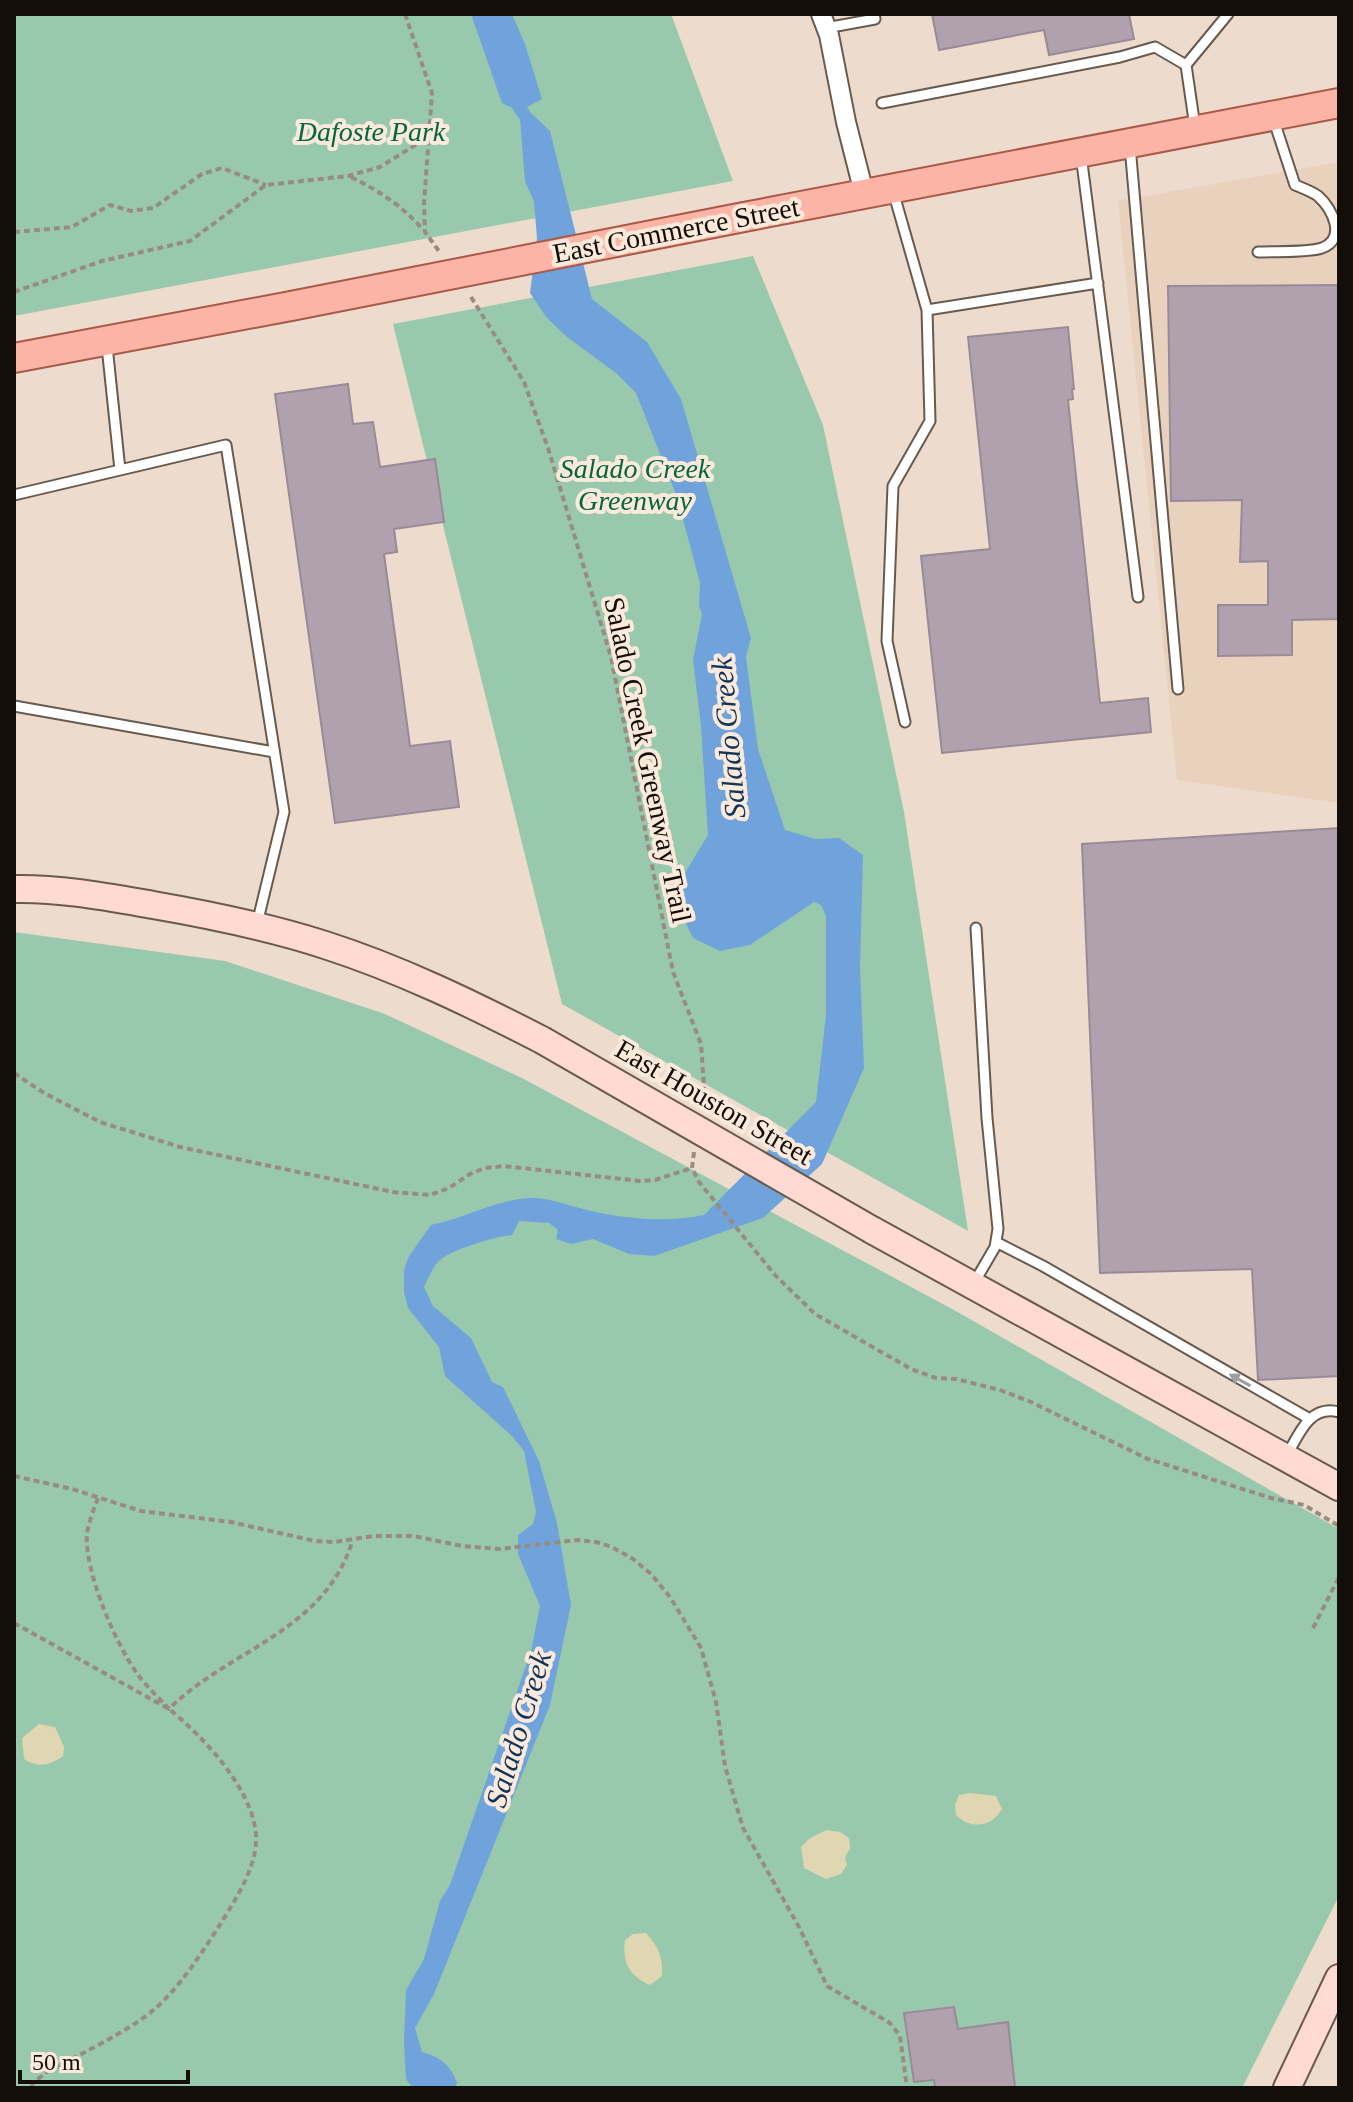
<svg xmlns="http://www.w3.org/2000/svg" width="1353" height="2102" viewBox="0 0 1353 2102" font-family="'Times New Roman',serif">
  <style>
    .built { fill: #e8d1bd }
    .green { fill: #98c9ac }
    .sand { fill: #e0d6b1 }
    .water { fill: #70a3db }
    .building { fill: #b1a1af; stroke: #998a97; stroke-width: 2 }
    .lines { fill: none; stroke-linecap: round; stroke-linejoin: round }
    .service-casing { stroke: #685a4e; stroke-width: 13 }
    .minor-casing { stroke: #685a4e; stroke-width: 22 }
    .secondary-casing { stroke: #685a4e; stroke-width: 30 }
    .primary-casing { stroke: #a95948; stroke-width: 32 }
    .path { stroke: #988c81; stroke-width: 4; stroke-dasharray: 6 4; stroke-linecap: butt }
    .service { stroke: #fff; stroke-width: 9 }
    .minor { stroke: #fff; stroke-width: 18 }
    .secondary { stroke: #fedad2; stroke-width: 26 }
    .primary { stroke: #fcb4a6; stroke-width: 28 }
    .secondary-bridge-casing { stroke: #685a4e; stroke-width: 30; stroke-linecap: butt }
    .primary-bridge-casing { stroke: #a95948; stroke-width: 32; stroke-linecap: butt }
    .secondary-bridge { stroke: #fedad2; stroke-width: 26 }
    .primary-bridge { stroke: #fcb4a6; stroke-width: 28 }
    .oneway { fill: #a19f9d }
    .labels { text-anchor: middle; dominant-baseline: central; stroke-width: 8; stroke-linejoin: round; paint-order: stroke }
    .park-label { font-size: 28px; font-style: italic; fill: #056740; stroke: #fbeadb }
    .street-label { font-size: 28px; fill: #130e09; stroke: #fbeadb }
    .water-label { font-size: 30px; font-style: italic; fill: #11355a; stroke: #fbeadb }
  </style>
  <rect width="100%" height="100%" fill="#eddcce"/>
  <!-- built -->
  <path class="built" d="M1339,162V803L1177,780L1118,201Z"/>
  <!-- green -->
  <path class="green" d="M14,14H671L733,181L14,316Z
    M753,256L823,425L904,812L968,1231L562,1004L393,324Z
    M14,932L225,961L385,1014L522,1078L954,1310L1339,1529V1896L1242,2088H14Z"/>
  <!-- sand -->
  <path class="sand" d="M39,1724L55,1727L64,1747L63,1756C49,1766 38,1768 24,1759L22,1738Z
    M970,1793L996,1796L1002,1809C992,1827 971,1830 956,1815L955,1805L959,1795Z
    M826,1830L840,1832L849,1838L850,1848L845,1858L847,1865L841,1874L826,1879L804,1868L801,1847L809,1839Z
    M646,1933C659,1947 663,1958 662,1976L650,1985C629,1976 622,1962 625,1940L633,1934Z"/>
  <!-- water -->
  <path class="water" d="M471,14H512L525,44L542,99L527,107L531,113L550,131L592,299L647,342L681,399L751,638L746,657L758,749L785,830L815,839L839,838L863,855L860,967L864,1068L822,1164L763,1218L654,1256L629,1254L593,1239L571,1244L556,1239L558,1230L549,1223L519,1221L512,1235C496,1236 453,1249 440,1260C433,1266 428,1279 424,1287L433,1306L471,1338L492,1382L503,1387L539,1461L557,1523L571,1605L550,1705L434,1994L415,2028L422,2052C441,2057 451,2066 457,2083L455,2088H413L406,2079L404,2042L406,1990L424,1959L440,1901L450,1885L531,1651L540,1606L518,1554V1535L533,1524L536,1512L524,1451L513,1437L445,1376L439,1347L408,1308L404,1292V1270L409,1256L431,1225C466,1218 496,1199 532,1198C550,1198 570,1206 587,1210C625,1219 666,1223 704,1215L816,1102L826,1015V916L821,905L814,902L750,945L720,951L693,938L681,913L683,876L708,835L701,726L693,660L702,614L699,606L700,583L677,497L636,393L616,373L567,337L547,318L530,293L537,238L534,202L525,181L520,120L512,108L502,103Z"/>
  <!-- building -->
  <path class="building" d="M932,14H1129L1134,39L1049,55L1044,30L939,50Z
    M1339,285V619L1292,620V655L1218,656V605H1268V561L1240,562L1242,500L1171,501L1168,286Z
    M1068,327L1074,389H1072L1073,399L1068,400L1100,703L1148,698L1151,732L942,753L921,556L990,549L968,337Z
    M348,384L353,424L373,422L380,467L435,459L444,522L394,529L397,552L384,554L410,746L450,741L459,807L335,823L275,394Z
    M1339,828V1376L1258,1380L1252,1269L1100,1273L1082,844Z
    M954,2007L958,2029L1008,2022L1015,2088H935L934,2080L914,2082L904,2013Z"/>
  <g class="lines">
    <defs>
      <path id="service" d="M826,28L875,19L874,14
        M1186,65L1228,14
        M882,103L1120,57L1155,47L1186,65L1195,127
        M1130,146C1146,327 1161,508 1178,689
        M1081,155L1138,597
        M893,191L927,310L1098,283
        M1258,252C1275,251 1306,253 1322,248C1347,239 1333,209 1318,196C1311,191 1302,188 1295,185L1273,118
        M107,346L120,470
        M14,495L226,445L284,812L257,924
        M14,706L274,752
        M905,722L887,641L893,486L930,421L927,310
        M996,1242L1043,1266L1308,1418
        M974,1283L995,1247L998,1229L987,1118L976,928
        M1287,1455C1299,1434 1310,1404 1339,1412"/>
      <path id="minor" d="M821,14L829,35L846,122L864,193"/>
      <path id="secondary" d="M14,889C60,888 107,897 153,905C211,915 269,927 325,945C400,969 472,1004 542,1040
        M872,1230L1339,1487
        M1287,2088L1339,1978"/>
      <path id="primary" d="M744,217L1339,103
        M14,358L291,306"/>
    </defs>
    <!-- service casing -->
    <use href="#service" class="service-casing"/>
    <!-- minor casing -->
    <use href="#minor" class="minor-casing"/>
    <!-- secondary casing -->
    <use href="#secondary" class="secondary-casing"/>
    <!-- primary casing -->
    <use href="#primary" class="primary-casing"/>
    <!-- path -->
    <path class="path" d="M405,14L432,93L424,203L425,232L441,254
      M351,177C379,191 403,206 423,230
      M14,232L72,227L110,205L131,211L153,208L202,174L222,168L266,185
      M14,292L102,261L190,241L266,185L348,176L380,167L430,136
      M471,297L524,382L548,448L611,657L673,972L701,1044L704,1087L701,1104
      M14,1073L44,1093L100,1122L180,1147L393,1192L430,1195L449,1188L470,1174L485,1168L504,1166L640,1181L655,1180L692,1168
      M694,1152L692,1168L699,1182L775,1275L815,1314L911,1369L936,1378L956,1379L1000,1390L1031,1402L1148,1459L1271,1498L1304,1505L1339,1526
      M14,1476L72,1489L141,1511L231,1522L315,1541L334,1542L374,1536H413L462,1546L500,1549L577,1540L596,1542L612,1547L633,1559L651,1574L670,1597L701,1648L716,1702L725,1766L743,1828L799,1927L827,1986L890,2023L900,2036L907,2088
      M98,1498C94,1509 89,1521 87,1533C84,1571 115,1642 136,1672C145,1685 158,1697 169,1709C228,1650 324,1632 352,1542
      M14,1623L169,1709C203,1736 259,1795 256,1843C254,1873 232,1905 216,1931C198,1958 181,1985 157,2007C132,2030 78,2055 47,2072L33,2083L31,2088
      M1313,1628L1339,1577"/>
    <!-- service -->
    <use href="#service" class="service"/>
    <!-- minor -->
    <use href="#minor" class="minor"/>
    <!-- secondary -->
    <use href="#secondary" class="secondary"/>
    <!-- primary -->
    <use href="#primary" class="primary"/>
    <defs>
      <path id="secondary-bridge" d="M542,1040L872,1230"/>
      <path id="primary-bridge" d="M291,306L744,217"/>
    </defs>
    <!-- secondary-bridge casing -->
    <use href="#secondary-bridge" class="secondary-bridge-casing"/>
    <!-- primary-bridge casing -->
    <use href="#primary-bridge" class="primary-bridge-casing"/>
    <!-- secondary-bridge -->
    <use href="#secondary-bridge" class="secondary-bridge"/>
    <!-- primary-bridge -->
    <use href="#primary-bridge" class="primary-bridge"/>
  </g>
  <!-- one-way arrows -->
  <defs><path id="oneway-solid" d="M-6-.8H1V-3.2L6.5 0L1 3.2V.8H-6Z" transform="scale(2)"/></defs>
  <use class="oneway" href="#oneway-solid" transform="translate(1240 1380) rotate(-151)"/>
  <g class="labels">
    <!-- park labels -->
    <g class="park-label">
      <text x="371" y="131">Dafoste Park</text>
      <text x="635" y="468">Salado Creek<tspan x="635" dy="32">Greenway</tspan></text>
    </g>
    <!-- street labels -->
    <g class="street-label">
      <text transform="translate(676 230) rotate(-11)">East Commerce Street</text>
      <text transform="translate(648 760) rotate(78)">Salado Creek Greenway Trail</text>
      <text transform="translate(714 1102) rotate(30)">East Houston Street</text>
    </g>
    <!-- water labels -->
    <g class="water-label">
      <text transform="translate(728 738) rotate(-95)">Salado Creek</text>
      <text transform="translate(518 1729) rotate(-73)">Salado Creek</text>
    </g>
  </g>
  <!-- border -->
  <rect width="1353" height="2102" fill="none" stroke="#130e09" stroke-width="32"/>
  <!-- scale -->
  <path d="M20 2070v12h168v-12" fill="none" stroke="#130e09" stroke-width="4"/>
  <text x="32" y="2070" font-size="24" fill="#130e09" stroke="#fbeadb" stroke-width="6" paint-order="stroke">50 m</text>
</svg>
